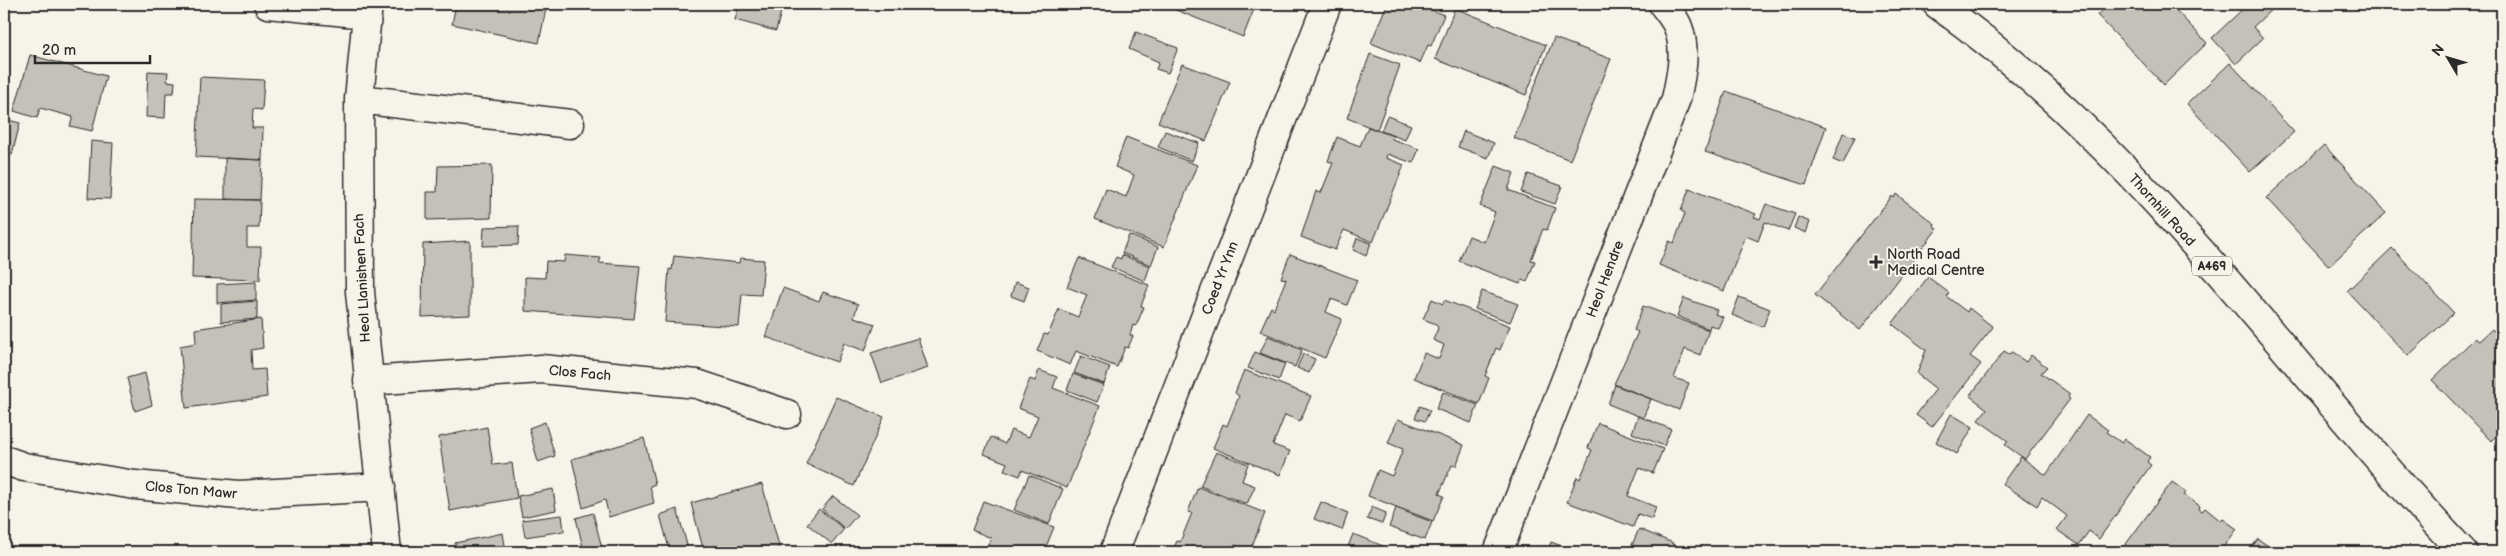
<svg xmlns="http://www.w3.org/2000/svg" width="2506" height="556" viewBox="0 0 2506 556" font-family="'Balsamiq Sans',sans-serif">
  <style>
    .building { fill: #c4c1b9; stroke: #2b2b2b }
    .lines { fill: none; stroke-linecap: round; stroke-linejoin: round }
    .minor-casing { stroke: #2b2b2b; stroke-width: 31 }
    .major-casing { stroke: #2b2b2b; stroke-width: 31 }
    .minor { stroke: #f7f3e8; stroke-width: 28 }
    .major { stroke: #f7f3e8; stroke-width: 28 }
    .poi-dot { fill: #2b2b2b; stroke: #f7f3e8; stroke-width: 2 }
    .labels { text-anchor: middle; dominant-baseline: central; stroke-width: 4; stroke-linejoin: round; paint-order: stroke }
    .shield { fill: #f7f3e8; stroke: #686764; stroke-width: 1 }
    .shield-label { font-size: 12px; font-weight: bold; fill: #2b2b2b }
    .street-label { font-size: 14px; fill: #2b2b2b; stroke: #f7f3e8 }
    .poi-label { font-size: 14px; fill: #2b2b2b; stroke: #f7f3e8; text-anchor: start }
  </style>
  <rect width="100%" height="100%" fill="#f7f3e8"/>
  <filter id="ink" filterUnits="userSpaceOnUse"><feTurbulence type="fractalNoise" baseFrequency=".02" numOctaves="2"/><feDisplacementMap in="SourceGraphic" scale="10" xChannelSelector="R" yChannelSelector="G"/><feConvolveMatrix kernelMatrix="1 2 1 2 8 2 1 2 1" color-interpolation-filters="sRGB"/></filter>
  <g filter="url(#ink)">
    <!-- building -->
    <path class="building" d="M456,4H547L539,43L452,24Z
      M739,4H783L776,31L735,20Z
      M1161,4H1256L1243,37Z
      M1387,4H1416L1444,15L1431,46L1428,45L1420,63L1371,43Z
      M2109,4H2170L2207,43L2164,85L2097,15Z
      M2248,4H2277L2253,27L2263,38L2236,64L2212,38Z
      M1455,8L1546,45L1526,95L1435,59Z
      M1136,32L1178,48L1168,73L1156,69L1159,62L1129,49Z
      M1554,38L1611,59L1570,160L1514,138Z
      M1370,54L1400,65L1377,130L1347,118Z
      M30,55L106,76L92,131L70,126L73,117L40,108L37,118L14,111Z
      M2230,63L2294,132L2250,172L2187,104Z
      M1182,64L1230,82L1206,141L1158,122Z
      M148,71L168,72L167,81L175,82L174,93H166L165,118L146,117Z
      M200,77L264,80L262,110L253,109L252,128H263L262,160L196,157Z
      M1726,91L1826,127L1806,185L1705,152Z
      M1387,116L1411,125L1405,140L1381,131Z
      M4,119L20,123L12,155L4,153Z
      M1368,127L1393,136L1392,139L1419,149L1413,163L1387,154L1386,158L1404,165L1373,242L1344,230L1335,250L1301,237L1316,191L1321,193L1333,163L1328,161L1337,137L1360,146Z
      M1165,131L1199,143L1192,161L1158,147Z
      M1464,131L1494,143L1488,158L1458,147Z
      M1843,133L1855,137L1843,164L1833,160Z
      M1126,137L1197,165L1164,247L1095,219L1106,189L1126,197L1134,175L1115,167Z
      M91,141L113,143L110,199L88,198Z
      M2324,145L2386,213L2329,266L2266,198Z
      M225,158L262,160L260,200L225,199Z
      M492,165L491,218L427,220V192H437L438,166Z
      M1496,166L1514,173L1508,190L1555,208L1547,230L1543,229L1531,260L1535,261L1527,282L1522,280L1520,284L1459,261L1469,236L1484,242L1495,212L1480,206Z
      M1528,174L1562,186L1555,204L1521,192Z
      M1689,189L1756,214L1754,217L1760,219L1766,204L1795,214L1788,231L1765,222L1758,241L1746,236L1724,291L1659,265L1669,241L1674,243L1685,213L1681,211Z
      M1896,194L1935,224L1934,227L1937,229L1860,330L1815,295L1892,196L1894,198Z
      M194,199L260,200L259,228H247V247H261L260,280L192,278Z
      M1798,217L1810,222L1806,233L1794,228Z
      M519,226L518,245L483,246L484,227Z
      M1129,235L1158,247L1151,265L1122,253Z
      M1357,238L1371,243L1366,256L1353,250Z
      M470,241V315L422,317L423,244Z
      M2392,248L2454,313L2408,356L2347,291Z
      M1290,254L1357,280L1347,305L1331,299L1326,312L1342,319L1325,358L1260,331L1271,307L1274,309L1286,279L1281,278Z
      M565,255L601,258L599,263L640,266L634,319L525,311V277L545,278L546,261L564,262Z
      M1122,255L1150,266L1145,281L1111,267L1116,257L1121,259Z
      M674,256L739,263L740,258L764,260L761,295L742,294L739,327L665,322L669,269L672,270Z
      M1079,258L1149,285L1141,306L1144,307L1136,326L1133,325L1130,335L1133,336L1128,348L1125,347L1117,367L1076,351L1070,365L1037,351L1044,334L1048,335L1059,309L1078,317L1087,295L1067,287Z
      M1928,277L1949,293L1946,296L1967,312L1969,308L1993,327L1970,356L1981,364L1932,427L1916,415L1936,389L1917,374L1926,350L1892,324Z
      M256,282V300L217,303V284Z
      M1015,282L1029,287L1024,301L1011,296Z
      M783,288L819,301L823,292L858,304L854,317L875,324L865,351L844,343L837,362L766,337Z
      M1482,291L1518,304L1510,322L1475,309Z
      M1739,297L1770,309L1763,327L1732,315Z
      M1684,298L1717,310L1715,314L1723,317L1718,328L1710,325L1709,329L1677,316Z
      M1432,299L1443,304L1444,300L1510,326L1500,350L1496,348L1485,376L1489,378L1479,404L1414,378L1424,353L1439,359L1444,345L1433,340L1438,328L1436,324L1423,319Z
      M257,301V319L221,322V304Z
      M1643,306L1709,330L1700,355L1685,349L1674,378L1689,383L1679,410L1614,384L1638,332L1634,330Z
      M261,319L263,348L251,350L252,370L265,369L267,397L186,408L180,346L196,343L195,329Z
      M2492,329L2502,339V355L2496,361L2502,368V430L2491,441L2432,380L2475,338L2479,341Z
      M1268,336L1302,350L1295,367L1260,353Z
      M918,338L928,368L882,383L871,353Z
      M2004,351L2009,354L2012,352L2026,362L2031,355L2047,367L2041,373L2070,394L2068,397L2070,399L2025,459L2005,445L2008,441L1978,420L1987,409L1970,396Z
      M1255,352L1285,364L1279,380L1248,368Z
      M1303,354L1315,359L1309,373L1297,368Z
      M1081,356L1110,367L1104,384L1074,373Z
      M1039,370L1057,377L1053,388L1100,406L1067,488L1022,470L1020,476L1004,470L1007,463L984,454L991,437L1005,444L1011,430L1029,437L1038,416L1018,408L1030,379L1035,381Z
      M1244,370L1311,396L1300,421L1285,415L1273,445L1290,451L1280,475L1213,448L1223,424L1227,426L1239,396L1235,393Z
      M145,373L152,405L135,411L127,378Z
      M1073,374L1104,385L1097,402L1067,390Z
      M1615,385L1651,399L1643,418L1608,404Z
      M1443,392L1478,405L1471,423L1436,409Z
      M836,397L884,417L854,486L806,464Z
      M1420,406L1430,410L1425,421L1415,418Z
      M1951,414L1973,427L1957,454L1936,442Z
      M2087,415L2108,430L2106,432L2122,443L2125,439L2150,457L2147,462L2151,465L2099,539L2089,531L2079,545L2057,530L2067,516L2042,497L2037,506L2002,484L2021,457L2046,475Z
      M1638,416L1671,429L1664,446L1632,433Z
      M1398,419L1464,445L1456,466L1452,465L1439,494L1444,496L1433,521L1368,496L1378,470L1392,476L1403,449L1388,443Z
      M545,422L555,456L538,462L529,428Z
      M1598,423L1663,449L1653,473L1639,468L1628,496L1656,507L1652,519L1638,514L1633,527L1567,502L1577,477L1580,479L1592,450L1588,448Z
      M487,427L493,465L512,463L517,498L450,511L439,437Z
      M644,438L655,484L650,486L654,503L609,517L605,500L583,508L572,459Z
      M1216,452L1248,464L1242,481L1255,486L1247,504L1200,486Z
      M1029,475L1063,489L1049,524L1014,510Z
      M2172,482L2186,492L2184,495L2200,506L2199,509L2202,511L2205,508L2221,521L2223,519L2237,529L2220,552H2120Z
      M762,484L780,549L769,552H704L691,503Z
      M1198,487L1265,513L1250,551L1234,545L1231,552H1172L1177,541L1180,542L1192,513L1188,512Z
      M553,489L556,510L522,517L518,496Z
      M833,496L857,515L845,529L822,509Z
      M983,501L1054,527L1044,552H985L991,538L972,530Z
      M1321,502L1348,513L1342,530L1314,519Z
      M1372,507L1386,513L1382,524L1367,519Z
      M1396,508L1432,522L1425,540L1389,527Z
      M677,509L689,552H670L660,515Z
      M819,509L844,529L832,544L807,524Z
      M593,513L603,552H584L576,518Z
      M562,515L564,531L525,537L522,520Z
      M1639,529L1673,543L1672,544L1682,549L1680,552H1650L1632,545Z
      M503,533L506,552H456L455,543Z
      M1353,534L1398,552H1346Z
      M2258,539L2271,548L2268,552H2248Z
      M1551,542L1577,552H1547Z"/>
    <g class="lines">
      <defs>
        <path id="minor" d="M268,4L366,14
          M368,4L359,99L360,292L387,552
          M359,99L570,124
          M368,381L541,369L697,384L787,414
          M4,460L24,467L135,485L238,495L381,487
          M1114,552L1327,4
          M1498,552L1676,99C1681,76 1687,50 1678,27C1675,19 1668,11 1663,4"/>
        <path id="major" d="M1937,4C2145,152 2289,369 2463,552"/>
      </defs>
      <!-- minor casing -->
      <use href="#minor" class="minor-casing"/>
      <!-- major casing -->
      <use href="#major" class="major-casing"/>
      <!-- minor -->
      <use href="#minor" class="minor"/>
      <!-- major -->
      <use href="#major" class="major"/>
    </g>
  </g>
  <!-- markers -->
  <path class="poi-dot" d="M1873.5 254.5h5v5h5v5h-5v5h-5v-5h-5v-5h5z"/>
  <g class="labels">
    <!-- shield labels -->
    <rect class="shield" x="2192" y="256.5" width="40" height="19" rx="4"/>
    <g class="shield-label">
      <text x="2212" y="266">A469</text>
    </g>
    <!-- street labels -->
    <g class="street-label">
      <text transform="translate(2162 210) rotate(48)">Thornhill Road</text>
      <text transform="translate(362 278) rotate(-93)">Heol Llanishen Fach</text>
      <text transform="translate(1220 278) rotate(-69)">Coed Yr Ynn</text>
      <text transform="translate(1605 279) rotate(-69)">Heol Hendre</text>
      <text transform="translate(580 373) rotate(5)">Clos Fach</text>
      <text transform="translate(191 490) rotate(5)">Clos Ton Mawr</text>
    </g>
    <!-- poi labels -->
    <g class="poi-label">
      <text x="1887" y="254">North Road<tspan x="1887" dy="16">Medical Centre</tspan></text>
    </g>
  </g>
  <!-- margin -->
  <rect width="2506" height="556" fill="none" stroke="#f7f3e8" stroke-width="20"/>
  <rect x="10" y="10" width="2486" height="536" fill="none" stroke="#2b2b2b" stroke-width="2" filter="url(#ink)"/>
  <!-- north arrow -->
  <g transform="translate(2448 58) rotate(308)" stroke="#f7f3e8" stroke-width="4" paint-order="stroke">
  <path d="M0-4L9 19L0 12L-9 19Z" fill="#2b2b2b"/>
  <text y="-8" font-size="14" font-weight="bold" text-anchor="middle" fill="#2b2b2b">N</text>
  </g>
  <!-- scale -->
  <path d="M35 55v8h115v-8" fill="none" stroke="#2b2b2b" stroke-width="2.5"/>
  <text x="42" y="55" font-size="15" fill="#2b2b2b" stroke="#f7f3e8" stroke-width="4" paint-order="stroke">20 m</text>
</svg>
